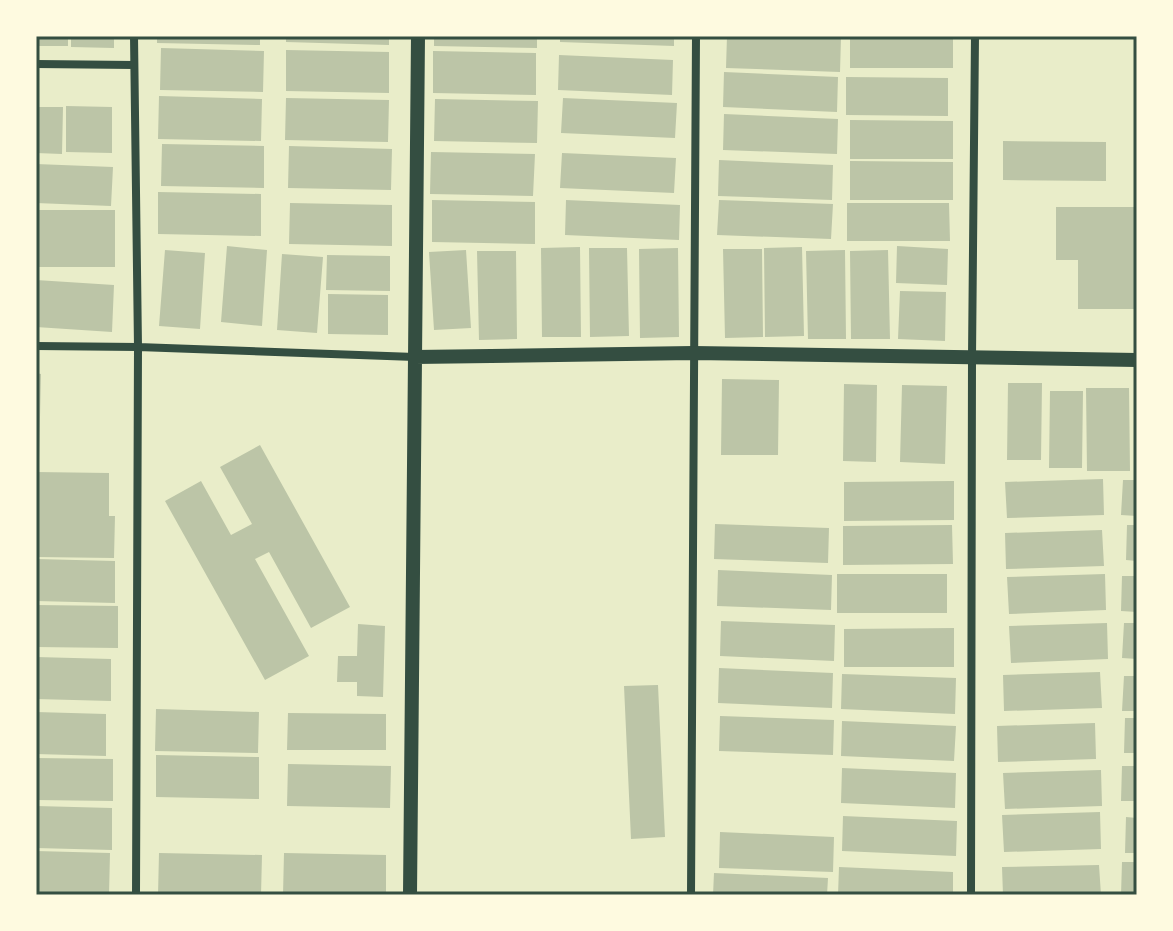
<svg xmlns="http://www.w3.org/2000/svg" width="1173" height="931" viewBox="0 0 1173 931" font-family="'Archivo Narrow',sans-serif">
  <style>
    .building { fill: #bcc5a7 }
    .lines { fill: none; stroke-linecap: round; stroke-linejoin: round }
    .minor { stroke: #344e41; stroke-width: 8 }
    .tertiary { stroke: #344e41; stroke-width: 14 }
    .neatline { fill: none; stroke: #344e41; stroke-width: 3 }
  </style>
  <rect width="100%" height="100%" fill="#e9edc9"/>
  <!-- building -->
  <path class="building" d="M36,36H68V46H36Z
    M71,36H114V48L71,47Z
    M157,36H260V45L157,43Z
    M286,36H389V45L286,42Z
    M434,36H537V48L434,46Z
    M560,36H674V46L560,42Z
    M727,36L841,37L840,72L726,68Z
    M850,36H953V68H850Z
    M161,48L264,51L263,92L160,90Z
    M286,50L389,52V93L286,91Z
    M433,51L536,53V95L433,93Z
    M559,55L673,60L672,95L558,90Z
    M724,72L838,77L837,112L723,107Z
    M846,77L948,78V116L846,115Z
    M159,96L262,99L261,141L158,139Z
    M286,98L389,100L388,142L285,140Z
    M563,98L677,103L675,138L561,133Z
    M435,99L538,101L537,143L434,141Z
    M66,106L112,107V153L66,152Z
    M36,107H63L62,154L36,153Z
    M724,114L838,119L837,154L723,150Z
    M850,120L953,121V159H850Z
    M1003,141L1106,142V181L1003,180Z
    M162,144L264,146V188L161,186Z
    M289,146L392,149L391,190L288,188Z
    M431,152L535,154L533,196L430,194Z
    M562,153L676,158L674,193L560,188Z
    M719,160L833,165L832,200L718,196Z
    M850,161L953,162V200H850Z
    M36,164L113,167L111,206L36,203Z
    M158,192L261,194V236L158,234Z
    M432,200L535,202V244L432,242Z
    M566,200L680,205L679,240L565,235Z
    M719,200L833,204L831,239L717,235Z
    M290,203L392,205V246L289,244Z
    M847,203H949L950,241H847Z
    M1056,207H1137V309H1078V260H1056Z
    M36,210H115V267H36Z
    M227,246L267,250L262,326L221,322Z
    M897,246L948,249L947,285L896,283Z
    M580,247L581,337H542L541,248Z
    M802,247L804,336L765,337L764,248Z
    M589,248H627L629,336L590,337Z
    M678,248L679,337L640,338L639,249Z
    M723,249H762L763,337L725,338Z
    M165,250L205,253L200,329L159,326Z
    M466,250L471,328L434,330L429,252Z
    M845,250L846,339H808L806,251Z
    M888,250L890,339H851L850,251Z
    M477,251H516L517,339L479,340Z
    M282,254L323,257L317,333L277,330Z
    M327,255L390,256V291L326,290Z
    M36,280L114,285L112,332L36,327Z
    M900,291L946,292L945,341L898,339Z
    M328,294L388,295V335L328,334Z
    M36,373L41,374L39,460H36Z
    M722,379L779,380L778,455H721Z
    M1008,383H1042L1041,460H1007Z
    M844,384L877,385L876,462L843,461Z
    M902,385L947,386L945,464L900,462Z
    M1086,388H1129L1130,471H1087Z
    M1050,391H1083L1082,468H1049Z
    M260,445L350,607L311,628L269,552L255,559L309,656L265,680L165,501L201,481L231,535L252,524L220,467Z
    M36,472L109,473V516H115L114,558L36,557Z
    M1103,479L1104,515L1007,518L1005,482Z
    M1123,480H1137V516L1121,515Z
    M954,481V520L844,521V482Z
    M715,524L829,528L828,563L714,559Z
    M952,525L953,564L843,565V526Z
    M1127,525H1137V561L1126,560Z
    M1102,530L1104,566L1006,569L1005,533Z
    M36,559L115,561V603L36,601Z
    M718,570L832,575L831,610L717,606Z
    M837,574H947V613H837Z
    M1105,574L1106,610L1009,614L1007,577Z
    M1122,576H1137V612L1121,611Z
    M36,605L118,606V648L36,647Z
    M721,621L835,625L834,661L720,656Z
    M1107,623L1108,659L1011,663L1009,626Z
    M1124,623H1137V659L1122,658Z
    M358,624L385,626L383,697L357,696V682H337L338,656H357Z
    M954,628V667H844V629Z
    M36,657L111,659V701L36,699Z
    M719,668L833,673L832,708L718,703Z
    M1100,672L1102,708L1004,711L1003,675Z
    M842,674L956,678L955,714L841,709Z
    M1124,676H1137V711H1122Z
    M658,685L665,837L631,839L624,686Z
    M156,709L259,712L258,753L155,751Z
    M36,712L106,714V756L36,754Z
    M288,713L386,714V750H287Z
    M720,716L834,720L833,755L719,751Z
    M1125,718H1137V753H1124Z
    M842,721L956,726L954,761L841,756Z
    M1095,723L1096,759L998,762L997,726Z
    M156,755L259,757V799L156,797Z
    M36,758L113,759V801L36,800Z
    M288,764L391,766L390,808L287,806Z
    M1122,766H1137V801H1121Z
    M842,768L956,773L955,808L841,803Z
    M1101,770L1102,806L1005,809L1003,773Z
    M36,806L112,808V850L36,848Z
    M1100,812L1101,849L1004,852L1002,815Z
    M843,816L957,821L956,856L842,851Z
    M1126,817L1137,818V853H1125Z
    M720,832L834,837L833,872L719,868Z
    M36,851L110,853L109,895L36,893Z
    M159,853L262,855L261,895H158Z
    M284,853L386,855V895H283Z
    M1122,862H1137V895H1121Z
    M1099,865L1101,895H1003L1002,867Z
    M839,867L953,872V895H838Z
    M714,873L828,878L827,895H713Z"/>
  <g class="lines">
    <!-- minor -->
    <path class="minor" d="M134,36L138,347L136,895
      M36,64L134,65
      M36,346L138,347L415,357
      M691,895L696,36
      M971,895L972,357L975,36"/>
    <!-- tertiary -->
    <path class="tertiary" d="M415,357L693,353L1137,360
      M410,895L418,36"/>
  </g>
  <!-- border -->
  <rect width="1173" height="931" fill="none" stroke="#fefae0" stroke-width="76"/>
  <rect x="38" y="38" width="1097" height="855" class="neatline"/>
</svg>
